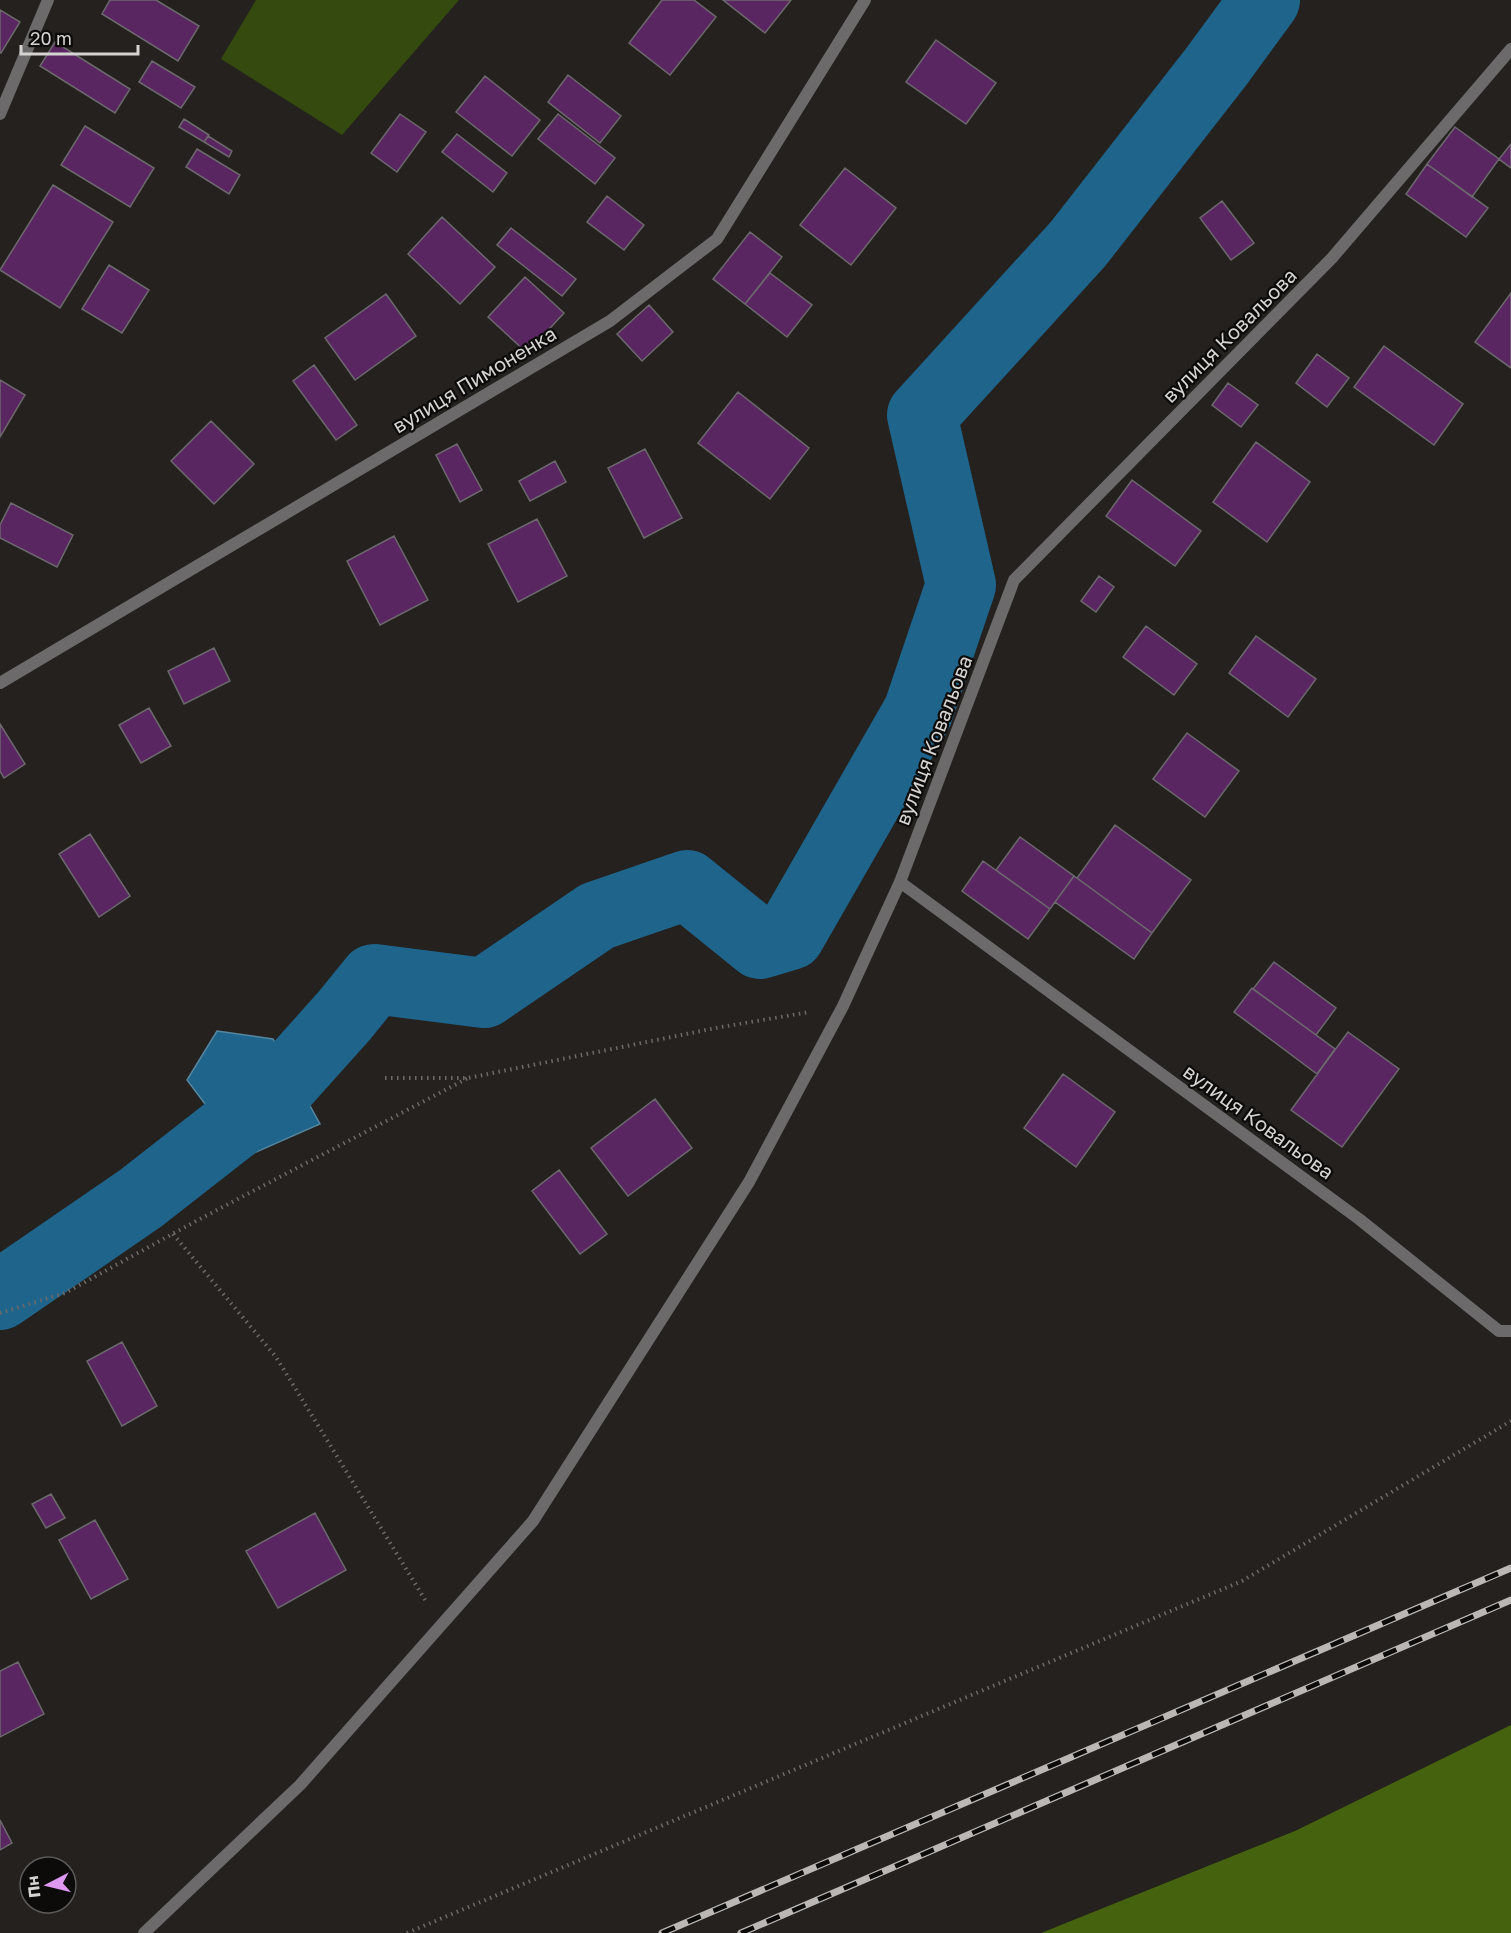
<svg xmlns="http://www.w3.org/2000/svg" width="1511" height="1933" viewBox="0 0 1511 1933" font-family="'Golos Text',sans-serif">
  <style>
    .green { fill: #344a0e }
    .forest { fill: #45630e }
    .water { fill: #1f658b; stroke: #5686a0; stroke-width: 1.5 }
    .lines { fill: none; stroke-linecap: round; stroke-linejoin: round }
    .river { stroke: #1f658b; stroke-width: 70 }
    .building { fill: #5a2662; stroke: #6c696d; stroke-width: 1.5 }
    .path { stroke: #6d6a68; stroke-width: 4; stroke-dasharray: 1.5 4.5; stroke-linecap: butt }
    .street { stroke: #6c6a6b; stroke-width: 12 }
    .rail-casing { stroke: #bab7b5; stroke-width: 7 }
    .rail { stroke: #0c0b0a; stroke-width: 4.5; stroke-dasharray: 14; stroke-linecap: butt }
    .labels { text-anchor: middle; dominant-baseline: central; stroke-width: 4.5; stroke-linejoin: round; paint-order: stroke }
    .street-label { font-size: 20px; fill: #d6d4d2; stroke: #0c0b0a }
  </style>
  <rect width="100%" height="100%" fill="#24211f"/>
  <!-- green -->
  <path class="green" d="M256,0H459L342,135L221,59Z"/>
  <!-- forest -->
  <path class="forest" d="M1511,1725V1933H1041L1295,1831Z"/>
  <!-- water -->
  <path class="water" d="M217,1031L273,1039L320,1124L245,1157L187,1080Z"/>
  <g class="lines">
    <!-- river -->
    <path class="river" d="M0,1295L141,1198L274,1094L344,1016L374,979L484,993L597,916L687,885L760,944L790,935L918,712L961,585L922,415L1078,244L1216,67L1265,0"/>
  </g>
  <!-- building -->
  <path class="building" d="M110,0H156L199,26L178,61L102,14Z
    M662,0H694L716,17L670,75L629,43Z
    M723,0H791L765,33Z
    M0,10L20,22L1,53H0Z
    M936,40L996,83L966,124L906,82Z
    M55,42L130,89L115,113L40,66Z
    M152,61L195,87L181,108L139,82Z
    M568,75L621,116L600,143L548,102Z
    M485,76L540,120L512,156L456,112Z
    M400,114L426,132L397,172L371,153Z
    M558,114L615,158L595,184L538,139Z
    M184,119L209,135L204,142L179,127Z
    M85,126L154,168L130,207L61,165Z
    M1455,127L1499,159L1472,197L1427,164Z
    M457,134L507,173L493,192L442,152Z
    M208,136L232,151L229,157L204,142Z
    M1511,144V168L1499,159Z
    M197,149L240,175L229,194L186,167Z
    M1427,164L1488,208L1466,237L1406,194Z
    M845,168L896,208L851,265L800,225Z
    M53,185L113,222L60,308L0,270Z
    M607,196L644,225L624,250L587,222Z
    M1222,201L1254,243L1231,260L1200,218Z
    M442,217L495,267L460,304L408,254Z
    M511,228L576,279L562,296L497,245Z
    M750,232L782,257L745,304L713,279Z
    M109,265L149,290L122,333L82,309Z
    M770,273L812,305L787,337L745,304Z
    M525,277L564,313L527,353L488,317Z
    M1511,293V368L1475,342Z
    M386,294L416,336L355,380L325,338Z
    M649,305L673,332L642,361L617,334Z
    M1384,346L1463,404L1434,445L1354,387Z
    M1317,354L1349,378L1327,407L1296,383Z
    M314,365L357,425L336,440L293,381Z
    M0,380L25,395L0,437Z
    M1228,383L1258,405L1241,427L1212,405Z
    M738,392L809,448L770,499L698,443Z
    M211,421L254,464L214,504L171,461Z
    M1256,442L1310,482L1267,542L1213,502Z
    M457,444L482,490L460,502L436,455Z
    M645,449L682,518L644,538L608,468Z
    M555,461L566,482L530,501L519,481Z
    M1132,480L1201,531L1175,566L1106,516Z
    M11,503L73,535L57,567L0,538V525Z
    M537,519L567,576L518,602L488,544Z
    M394,536L428,600L380,625L347,561Z
    M1099,576L1114,587L1096,612L1081,601Z
    M1146,626L1197,664L1174,695L1123,657Z
    M1256,636L1316,679L1288,717L1229,673Z
    M214,648L230,681L184,704L168,671Z
    M149,708L171,746L141,763L119,725Z
    M0,724L25,764L4,778L0,771Z
    M1187,733L1239,771L1205,817L1153,779Z
    M1115,825L1191,880L1152,933L1077,878Z
    M90,834L130,896L99,917L59,854Z
    M1020,837L1074,876L1050,909L996,870Z
    M983,861L1050,909L1028,939L962,891Z
    M1074,876L1152,933L1134,959L1055,902Z
    M1274,962L1336,1008L1316,1035L1253,989Z
    M1252,988L1335,1049L1317,1074L1234,1012Z
    M1348,1032L1399,1069L1342,1147L1291,1110Z
    M1063,1074L1115,1112L1076,1167L1024,1128Z
    M655,1099L692,1148L628,1196L591,1148Z
    M559,1170L607,1234L580,1254L532,1191Z
    M122,1342L157,1406L122,1426L87,1361Z
    M51,1494L65,1518L46,1528L32,1504Z
    M315,1513L346,1570L278,1608L246,1551Z
    M95,1520L128,1579L91,1599L59,1540Z
    M18,1662L44,1714L0,1737V1671Z
    M0,1820L12,1843L0,1850Z"/>
  <g class="lines">
    <!-- path -->
    <path class="path" d="M385,1078H468L721,1027L810,1012
      M173,1234L276,1357L427,1603
      M0,1313L65,1293L198,1220L468,1078
      M407,1933L1242,1581L1511,1421"/>
    <!-- street -->
    <path class="street" d="M0,114L48,0
      M0,683L610,321L717,239L865,0
      M900,882L1359,1219L1499,1331H1511
      M144,1933L300,1785L533,1521L749,1182L843,1006L900,882L1014,580L1332,258L1511,49"/>
    <defs>
      <path id="rail" d="M662,1933L1511,1568
        M741,1933L1511,1600"/>
    </defs>
    <!-- rail casing -->
    <use href="#rail" class="rail-casing"/>
    <!-- rail -->
    <use href="#rail" class="rail"/>
  </g>
  <g class="labels">
    <!-- street labels -->
    <g class="street-label">
      <text transform="translate(1229 335) rotate(-45)">вулиця Ковальова</text>
      <text transform="translate(474 379) rotate(-31)">вулиця Пимоненка</text>
      <text transform="translate(933 740) rotate(-69)">вулиця Ковальова</text>
      <text transform="translate(1259 1121) rotate(36)">вулиця Ковальова</text>
    </g>
  </g>
  <!-- north arrow -->
  <g transform="translate(48 1885) rotate(263)"><circle r="28" fill="#0c0b0a" stroke="#5d5b5a" stroke-width="1.5"/>
  <path d="M0-4.5L10 22L0 15L-10 22Z" fill="#de98f2"/>
  <text y="-9" font-size="16" font-weight="bold" text-anchor="middle" fill="#d6d4d2">Пн</text>
  </g>
  <!-- scale -->
  <path d="M21 45v9h117v-9" fill="none" stroke="#d6d4d2" stroke-width="3"/>
  <text x="30" y="45" font-size="18" fill="#d6d4d2" stroke="#0c0b0a" stroke-width="4.5" paint-order="stroke">20 m</text>
</svg>
